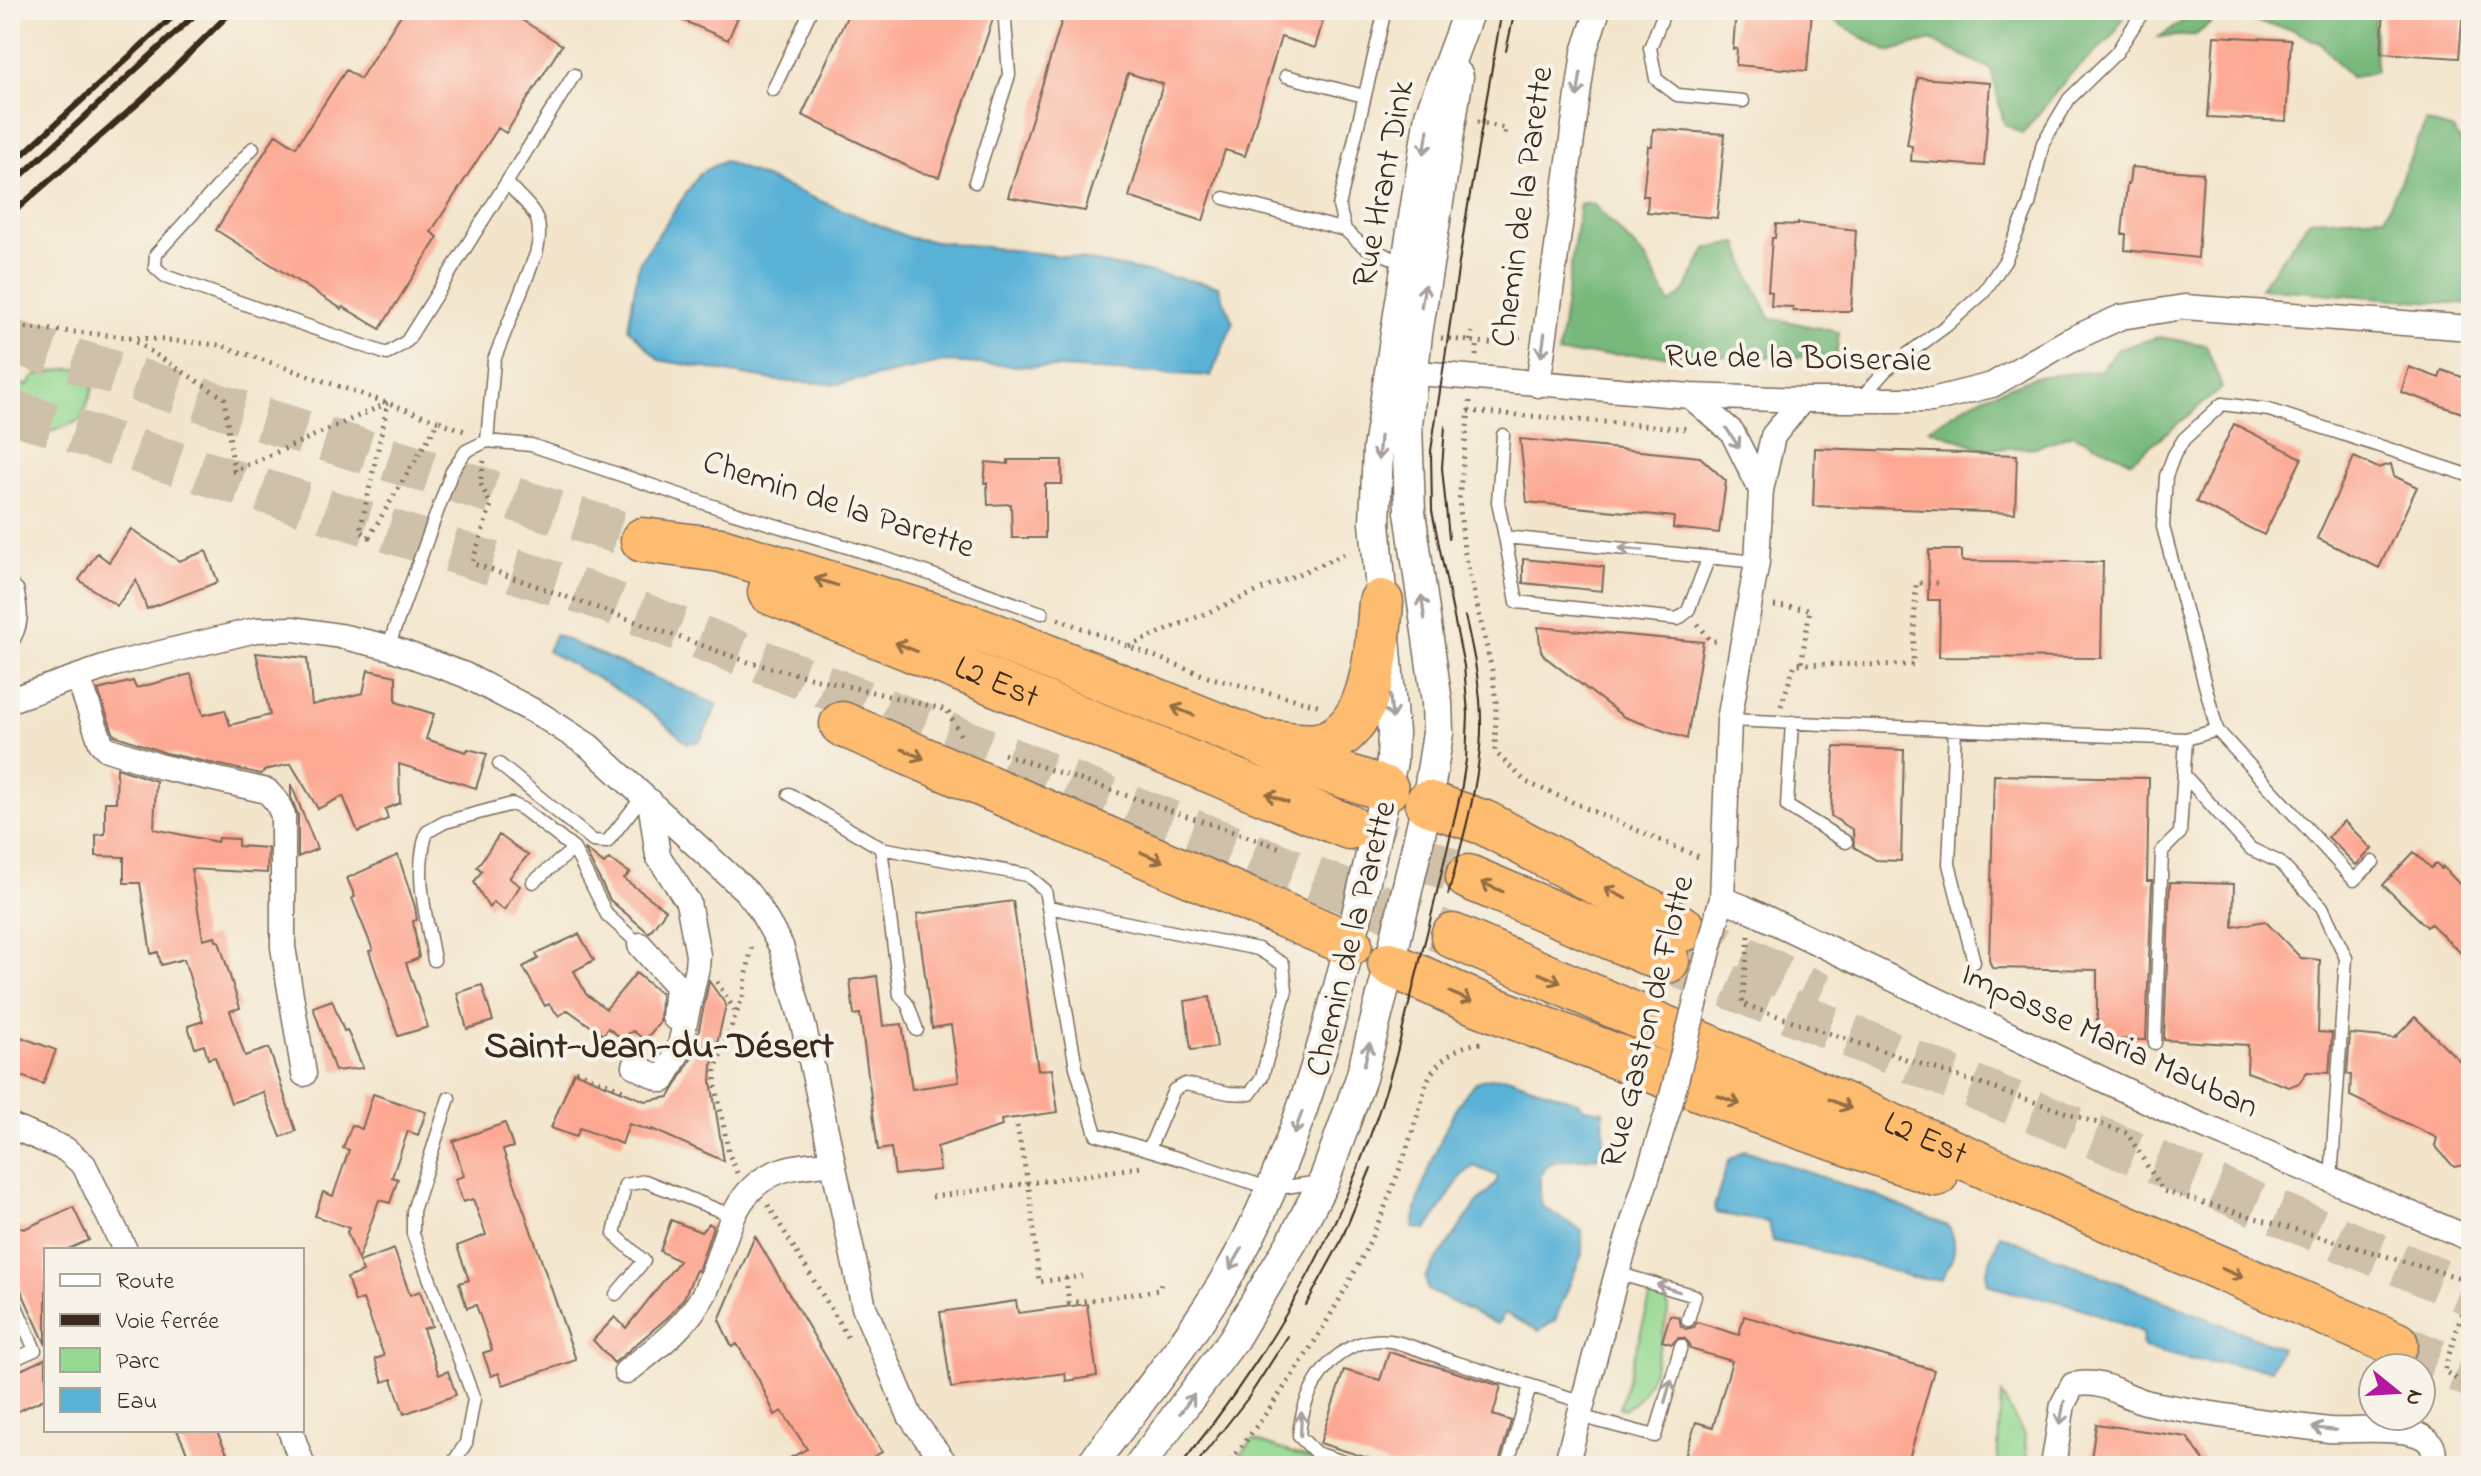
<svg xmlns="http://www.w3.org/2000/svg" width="2481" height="1476" viewBox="0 0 2481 1476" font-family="'Indie Flower',sans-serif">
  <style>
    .green { fill: #94d992; stroke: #688258; stroke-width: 2 }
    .forest { fill: #77b97c; stroke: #59724d; stroke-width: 2 }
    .water { fill: #5ab2d7; stroke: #4a6e7a; stroke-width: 2 }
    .building { fill: #fda893 }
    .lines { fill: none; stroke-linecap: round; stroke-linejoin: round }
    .motorway-tunnel { stroke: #cec0a9; stroke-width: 44; stroke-dasharray: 44 22; stroke-linecap: butt }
    .service-casing { stroke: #7b6b5b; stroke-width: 15 }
    .minor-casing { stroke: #7b6b5b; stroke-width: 27 }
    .tertiary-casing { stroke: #7b6b5b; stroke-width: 33 }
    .motorway-casing { stroke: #7b6b5b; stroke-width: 47 }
    .path { stroke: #7b6b5b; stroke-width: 5; stroke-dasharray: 2 6; stroke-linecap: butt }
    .service { stroke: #fff; stroke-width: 12 }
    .minor { stroke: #fff; stroke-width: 24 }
    .tertiary { stroke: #fff; stroke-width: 30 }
    .motorway { stroke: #fdbc70; stroke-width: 44 }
    .tram { stroke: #3b2a1e; stroke-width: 2 }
    .rail { stroke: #3b2a1e; stroke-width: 6 }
    .minor-bridge-casing { stroke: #7b6b5b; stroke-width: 27; stroke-linecap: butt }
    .minor-bridge { stroke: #fff; stroke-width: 24 }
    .oneway { stroke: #a79f9a }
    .oneway2 { stroke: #926c43 }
    .labels { text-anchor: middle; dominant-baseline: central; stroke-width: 8; stroke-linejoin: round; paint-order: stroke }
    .street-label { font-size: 34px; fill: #3b2a1e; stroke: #f7f3e8 }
    .quarter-label { font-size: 38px; font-weight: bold; fill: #3b2a1e; stroke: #f7f3e8 }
  </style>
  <rect width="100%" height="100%" fill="#f7f3e8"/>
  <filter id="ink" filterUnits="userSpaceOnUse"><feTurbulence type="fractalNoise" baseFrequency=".0125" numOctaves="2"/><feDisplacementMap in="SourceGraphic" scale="16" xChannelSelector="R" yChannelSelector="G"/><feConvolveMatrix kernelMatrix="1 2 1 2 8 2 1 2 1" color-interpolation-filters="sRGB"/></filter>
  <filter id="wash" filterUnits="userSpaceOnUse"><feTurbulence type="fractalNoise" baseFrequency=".006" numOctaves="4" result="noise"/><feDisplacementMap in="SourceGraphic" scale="32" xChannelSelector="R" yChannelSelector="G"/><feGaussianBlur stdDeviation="1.8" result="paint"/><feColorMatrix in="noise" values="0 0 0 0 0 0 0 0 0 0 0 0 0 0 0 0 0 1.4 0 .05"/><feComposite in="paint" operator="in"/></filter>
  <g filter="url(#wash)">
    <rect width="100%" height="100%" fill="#f3e5cc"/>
    <!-- green -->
    <path class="green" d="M84,368L93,389L81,420L50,432L29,425L22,404L10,398V379L27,386L36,375L66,369Z
      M1652,1291C1664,1295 1668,1299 1668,1312C1660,1342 1654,1396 1624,1409L1620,1408Z
      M2001,1394L2024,1435L2028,1466H1997Z
      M1253,1440L1331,1466H1231Z"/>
    <!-- forest -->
    <path class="forest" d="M1834,10H2127L2113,36L2068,77L2022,134L2004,123L1991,69L1931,40L1888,52L1831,19Z
      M2200,10H2374L2376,71L2351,78L2321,44L2294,30L2220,15L2196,35L2159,37Z
      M2426,122L2454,130L2471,161V305L2260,288L2310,220L2385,216Z
      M1580,204H1593L1646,259L1670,304L1685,291L1706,249L1738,243L1750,277L1770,318L1839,332L1836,357L1558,354Z
      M2159,337L2206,345L2222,388L2131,461L2073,434L2036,447L1984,449L1929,429L1973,401L2034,377L2100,371L2118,349Z"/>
    <!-- water -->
    <path class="water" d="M724,161L910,238L1070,257L1218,286L1233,323L1211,376L945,362L839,384L779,381L659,360L628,328L639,263L700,173Z
      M555,635L718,705L700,741L687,743C647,704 596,677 547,651Z
      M1507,1077L1580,1103L1584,1108L1603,1111L1604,1150L1599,1157C1557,1163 1532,1151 1542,1206L1582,1231V1254L1555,1320L1539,1331L1505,1313L1497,1324L1428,1290L1425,1277L1475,1206L1496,1183L1498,1176L1474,1166L1462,1175L1427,1230L1413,1228C1415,1197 1452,1100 1477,1082C1485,1077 1498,1078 1507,1077Z
      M1745,1150L1876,1196L1948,1226C1960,1244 1953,1262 1941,1279C1912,1282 1884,1267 1857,1260C1829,1252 1800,1247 1772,1241L1768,1222L1716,1213L1714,1207L1729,1160Z
      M2000,1235L2281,1348L2271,1369L2188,1359L2145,1348L2142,1345L2144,1333C2117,1322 2089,1309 2061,1302C2033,1296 2015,1295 1988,1284L1986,1272Z"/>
    <g id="blocks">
      <!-- building -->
      <path class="building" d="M404,10H506L562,45L506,133L498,128L431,232L438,237L380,329L343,307L342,309L216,230L276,134L296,147L346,70L360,79Z
        M659,10H741L728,40Z
        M850,10H996L939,177L919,172L802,115Z
        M1065,10H1326L1315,48L1281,37L1245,156L1225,150L1203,221L1129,197L1163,84L1128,73L1085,211L1008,197Z
        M1736,10H1812L1807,71L1736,65L1737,49H1733Z
        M2384,10H2463L2459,58L2381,53Z
        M2214,36L2291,40L2286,121L2208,117Z
        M1918,78L1990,83L1984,166L1911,161L1912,146L1907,145Z
        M1653,129L1725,134L1717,218L1647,212L1648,196H1643L1648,146H1652Z
        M2131,167L2203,173L2198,258L2125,250L2126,234H2122L2127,184H2129Z
        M1798,223L1856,230L1851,311H1793V307L1771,306L1772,292L1768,291L1772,238H1775L1776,224L1798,225Z
        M2409,367L2439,378L2442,370L2471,380V416L2401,392Z
        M2234,424L2302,458L2264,535L2196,502Z
        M1520,439L1700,457L1726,481L1719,533L1673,528L1674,517L1527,502Z
        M1815,448L2017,455L2015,513L1813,506Z
        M2354,457L2378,468L2391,464L2394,476L2417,487L2379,568L2317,538Z
        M1008,460H1062V484H1045V538H1012L1011,504L988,505L987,483H984L986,462L1008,464Z
        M131,529L179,561L206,551L218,582L147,609L136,580L117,606L79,580L97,553L109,562Z
        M1929,550H1962V561L2103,562L2101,658L1939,657L1940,600H1928Z
        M1523,559L1604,567L1602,591L1523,583Z
        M1538,627L1703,642L1687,739L1624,717L1545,657L1541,651Z
        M256,653L307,658L312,705L363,693L368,670L396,676V702L434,714L426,739L466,752L468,749L487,754L476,788L399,764L400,803L385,809L388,819L358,832L343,796L318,809L291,764L265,770L261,774L166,753L114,735L98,690L133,681L136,688L191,674L203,715L225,710L230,725L270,715Z
        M1834,747L1904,750L1901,861L1876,860L1854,847L1853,830L1831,816Z
        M117,768L156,781L154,829L217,842L218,838L238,839V846L268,848L267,873L191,869L203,939L215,936L216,941H219L240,1008L230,1011L245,1056L269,1048L296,1131L281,1137L263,1092L231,1103L215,1057L208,1059L204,1045L195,1048L188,1026L203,1021L184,959L161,965L158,952L151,954L140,883H124V857L96,856V835L105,834V802H116Z
        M1994,775L2149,778L2147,881H2152L2146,1040L2097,1039V970L1992,968L1989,960Z
        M291,784L317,849L298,857V815L291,797Z
        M2344,821L2372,849L2356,865L2328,837Z
        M499,835L528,855L509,878L520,886L504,910L493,902L489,908L474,882L482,871L477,867Z
        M584,848L604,864L609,859L630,873L624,879L666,910L649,933L610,900Z
        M2414,852L2431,868L2436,864L2441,869L2443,867L2471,896V963L2431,924L2427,927L2383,885Z
        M398,855L415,907L417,920L413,921L419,958L406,963L428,1027L398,1036L369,951L373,950L352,898L355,897L347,878Z
        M2170,882L2234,884L2233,927L2265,921L2301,958L2320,960L2318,1032L2332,1033L2329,1073L2307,1072L2299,1083L2289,1087L2247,1072L2248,1045L2164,1040Z
        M1013,901L1038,1070L1052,1069L1058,1112L1001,1120L1002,1126L937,1147L940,1170L895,1175L891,1148L878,1150L860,1014L854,1015L850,980L877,976L883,1026L902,1024L912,1089L959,1082L951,1025L932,1028L917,914Z
        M579,934L594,960L574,971L586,994L606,1009L636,973L661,994L660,1022L645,1040L633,1031L621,1038L608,1028L603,1035L568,1010L559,1016L549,1004L545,1006L523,967L538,959L536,954Z
        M709,981L726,1005L712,1066L711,1081L724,1161L652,1129V1131L629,1124L622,1144L580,1128L576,1137L551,1128L574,1072L645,1101L669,1097L694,1054Z
        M482,985L493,1021L467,1029L457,993Z
        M1210,997L1217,1047L1191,1050L1185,1001Z
        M332,1000L344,1031L347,1030L363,1068L335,1071L313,1007Z
        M2415,1017L2471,1072V1164L2454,1167L2435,1146L2437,1138L2350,1096L2351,1075L2347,1074L2350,1034L2395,1038Z
        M10,1033L56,1050L43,1084L10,1072Z
        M373,1094L426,1112L418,1135L408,1131L392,1177L398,1179L390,1203L379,1200L358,1260L347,1232L349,1228L315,1216L323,1192L333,1196L349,1150L343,1148L352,1125L362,1129Z
        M505,1123L513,1147L503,1150L576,1360L503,1385L499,1373L491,1376L483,1353L492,1350L476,1305L467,1308L459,1283L469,1280L457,1246L486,1235L473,1199L463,1202L455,1179L464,1176L453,1141Z
        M73,1207L89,1240L66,1250H46V1345L10,1266V1224L24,1229Z
        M671,1220L701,1232L709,1223L713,1226L698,1271L696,1270L684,1298L668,1317L614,1363L593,1340L615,1317L626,1328L679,1261L660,1251Z
        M755,1236L882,1452L871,1458L876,1466H775L807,1449L782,1411L775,1415L758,1378L737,1344L732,1347L719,1320Z
        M394,1249L410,1295L420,1291L432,1326L423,1329L439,1375L448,1371L456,1395L404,1414L392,1379L383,1382L375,1359L384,1356L363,1299L355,1302L347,1278L363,1272L359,1262Z
        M1016,1301L1018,1313L1087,1304L1097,1376L1066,1381L1065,1373L951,1388L940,1312Z
        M1670,1315L1679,1317L1681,1326L1686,1329L1694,1327L1697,1322L1739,1335L1744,1316L1934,1370L1907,1466H1682L1696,1422L1713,1427L1732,1361L1690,1349L1689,1343L1684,1338H1678L1672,1344L1662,1341Z
        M1389,1352L1501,1386L1493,1415L1511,1421L1498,1466H1393L1320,1443L1344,1370L1380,1380Z
        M46,1358V1398L10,1415V1375Z
        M2096,1424L2187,1437L2208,1466H2090Z
        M177,1430H216L233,1466H193Z"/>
    </g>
  </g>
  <g filter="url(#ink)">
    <use href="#blocks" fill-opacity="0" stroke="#7b6b5b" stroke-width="2"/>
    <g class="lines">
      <!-- motorway-tunnel -->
      <path class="motorway-tunnel" d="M10,341L167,389L643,540
        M10,411L592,595L1337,888L1453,936
        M1349,827L1468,877
        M1684,929L1821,995
        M1667,961L2038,1113L2471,1294
        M2396,1344L2471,1376"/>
      <defs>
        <path id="service" d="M1385,10L1339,206L1345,230L1363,246L1407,264
          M1665,10L1650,48L1656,79L1677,95L1743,101
          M1286,76L1364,96
          M773,90L811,10
          M253,148L156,254L155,267L165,276L387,354L407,341L574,75
          M975,182L1009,75L1005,21L1009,10
          M1224,198L1345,230
          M1861,398L1886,370L1946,326L1983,293L2005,261L2029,205L2043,143L2069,99L2117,52L2144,10
          M1503,435L1498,502L1505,537
          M487,441L494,360L536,254C546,214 531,210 507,183
          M1709,557L1688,611L1678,619L1517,602L1505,537L1757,562
          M10,585L17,589C22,611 24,626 10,645
          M388,647L452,471L466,451L487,441L531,445L731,512L884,558L1042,613
          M1729,720L2186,739L2217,730L2163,527L2166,476L2174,455L2184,439L2222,404L2269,410L2471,476
          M1792,722L1787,806L1846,842
          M1955,729L1949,864L1974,962
          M2217,730L2354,880L2373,862
          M499,764L593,841L607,842L644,795
          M2185,776L2251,849L2279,862L2322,907L2346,958L2331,1180
          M789,794L881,848L1027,875L1045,890L1076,1067L1096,1134L1187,1161L1271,1189L1320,1182
          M881,848L900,995L908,1005L917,1030
          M533,882L574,849
          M1048,907L1258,949L1283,964L1286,990L1262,1077L1250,1094L1229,1093L1185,1084L1174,1090L1149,1149
          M434,960C427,918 413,874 427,832L445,822L512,804L523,809L574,849L607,915L640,945
          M2155,1043L2162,851L2180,833L2186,739
          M449,1098L413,1211V1234L474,1399L466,1443L451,1466
          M1617,1273L1695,1296L1688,1320
          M10,1292L35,1350L10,1361
          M616,1294L644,1261L614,1234L625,1185L645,1181L733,1216
          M1579,1416L1655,1436L1681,1346
          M1356,1466L1316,1453L1299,1436C1302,1389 1336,1334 1390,1341C1409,1344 1430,1354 1448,1360C1493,1374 1538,1388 1583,1402
          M1507,1466L1530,1386"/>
        <path id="minor" d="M1395,371L1690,396L1802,400H1932L1992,385L2068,341L2121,317L2184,307L2471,328
          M1538,385L1584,52L1598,10
          M1690,396L1732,432L1761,490
          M78,677L101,743L107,749L162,767L267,791L277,802L283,815V947L304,1074
          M10,700L115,664L256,630L294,629L340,636L388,647L465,675L541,715L589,746L747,892L758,906L781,946L804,1028L864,1307L910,1416L947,1466
          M1722,899L1743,907L2177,1115L2471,1239
          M1718,912L1722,899L1729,720L1757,562L1761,490L1773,436L1802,400
          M640,945L677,986L674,1017
          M635,1066L663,1080L679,1050L697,967L698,955L688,902L658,856L650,801
          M10,1126L65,1149L84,1165L125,1250
          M626,1372C655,1349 686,1327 704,1294C727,1249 726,1188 783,1170C798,1165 815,1165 831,1162
          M290,1430L303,1466
          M1566,1466L1617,1273L1670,1104
          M2053,1466L2063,1404L2073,1385C2108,1378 2123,1399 2154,1404C2212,1415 2271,1423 2329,1430C2353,1433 2451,1416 2431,1466"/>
        <path id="tertiary" d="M1090,1466C1147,1392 1207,1320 1249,1237C1323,1088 1355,923 1392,762L1393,732L1375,522L1378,449L1430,115L1469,10
          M1139,1466L1233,1340L1292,1242L1324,1181L1361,1078L1390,964L1427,803L1438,733L1437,702L1410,512L1407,425L1417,334L1458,76"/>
        <g id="motorway">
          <path d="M643,540L721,550L981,630L1255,740L1298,761L1386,789"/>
          <path id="s1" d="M770,592L1349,827"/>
          <path d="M842,724L1350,944"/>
          <path d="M1273,742C1288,744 1303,747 1317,745C1375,736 1377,646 1381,602"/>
          <path d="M1427,803L1485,823L1684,929"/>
          <path d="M1468,877L1667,961"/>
          <path id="s2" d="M1453,936L2396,1344"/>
          <path d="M1390,964L1467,999L1773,1117L1936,1174"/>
        </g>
      </defs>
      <!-- service casing -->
      <use href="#service" class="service-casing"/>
      <!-- minor casing -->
      <use href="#minor" class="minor-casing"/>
      <!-- tertiary casing -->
      <use href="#tertiary" class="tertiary-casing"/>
      <!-- motorway casing -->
      <use href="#motorway" class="motorway-casing"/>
      <!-- path -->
      <path class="path" d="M1477,122L1505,128L1504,135
        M10,326L128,337L224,398L234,471L388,403L360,531L369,537L439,421L467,432
        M129,337L220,345L439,421
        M1441,338L1507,345L1520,336
        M1470,341L1472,332
        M1476,356L1478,341
        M1470,401L1459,499L1464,550L1492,670L1496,702L1495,752L1526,782L1701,858
        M1468,411L1690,429
        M484,461L480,483L491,505L472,563L751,663L947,710L962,738
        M1774,606L1810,609L1801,664
        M1058,619L1208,677L1321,706
        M1698,624L1711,641H1720
        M1129,646L1350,552
        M1781,706L1795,664L1913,665L1916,583H1940
        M1004,754L1281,848
        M1749,936L1742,1004L2127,1133L2163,1191L2471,1281
        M717,982L735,1011
        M576,1071L623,1090
        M1017,1126L1030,1194L1039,1282L1082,1276
        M737,1173L729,1154L715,1082L716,1067L743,996L752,944
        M932,1197L1141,1167
        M768,1205L848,1337
        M1066,1278L1069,1303L1158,1290L1161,1284
        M2471,1283L2444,1371L2471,1388
        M1226,1466C1290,1385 1348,1297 1387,1202C1399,1172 1410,1141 1419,1110C1423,1099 1424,1086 1430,1076C1441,1056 1463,1043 1485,1043"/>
      <!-- service -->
      <use href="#service" class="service"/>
      <!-- minor -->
      <use href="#minor" class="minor"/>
      <!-- tertiary -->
      <use href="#tertiary" class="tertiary"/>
      <!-- motorway -->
      <use href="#motorway" class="motorway"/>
      <!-- tram -->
      <path class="tram" d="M1506,51L1515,10
        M1445,426L1442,468L1449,538
        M1448,895C1462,842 1479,787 1481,732C1482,692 1474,654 1465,616
        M1306,1305L1340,1243L1371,1168
        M1197,1463L1248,1398L1288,1336
        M1180,1466C1282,1339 1351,1214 1396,1056L1430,921L1461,791L1466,760L1468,714L1464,666L1432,511L1431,451L1465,223L1502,10"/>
      <!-- rail -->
      <path class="rail" d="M10,166L180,10
        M10,186L200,10
        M10,215L143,99L233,10"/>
      <defs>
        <path id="minor-bridge" d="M1670,1104L1717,918"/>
      </defs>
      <!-- minor-bridge casing -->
      <use href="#minor-bridge" class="minor-bridge-casing"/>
      <!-- minor-bridge -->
      <use href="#minor-bridge" class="minor-bridge"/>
    </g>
    <!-- one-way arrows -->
    <defs><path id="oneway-shaft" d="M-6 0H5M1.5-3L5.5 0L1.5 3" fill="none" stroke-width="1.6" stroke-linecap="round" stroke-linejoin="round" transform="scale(2)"/></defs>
    <g class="oneway">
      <use href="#oneway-shaft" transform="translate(1579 85) rotate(98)"/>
      <use href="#oneway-shaft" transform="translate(1426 142) rotate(99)"/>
      <use href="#oneway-shaft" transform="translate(1423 296) rotate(-81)"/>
      <use href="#oneway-shaft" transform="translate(1543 345) rotate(98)"/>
      <use href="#oneway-shaft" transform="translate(1733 438) rotate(56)"/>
      <use href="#oneway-shaft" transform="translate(1379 448) rotate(95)"/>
      <use href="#oneway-shaft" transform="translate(1631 549) rotate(-175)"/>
      <use href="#oneway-shaft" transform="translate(1423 607) rotate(-98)"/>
      <use href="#oneway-shaft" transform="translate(1391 707) rotate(85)"/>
      <use href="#oneway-shaft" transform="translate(1367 1054) rotate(-76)"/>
      <use href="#oneway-shaft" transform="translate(1298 1123) rotate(110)"/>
      <use href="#oneway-shaft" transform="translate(1236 1259) rotate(120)"/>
      <use href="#oneway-shaft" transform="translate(1668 1288) rotate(-162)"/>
      <use href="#oneway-shaft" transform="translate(1668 1391) rotate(-74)"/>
      <use href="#oneway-shaft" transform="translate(1187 1404) rotate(-53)"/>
      <use href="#oneway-shaft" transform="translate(2062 1413) rotate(101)"/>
      <use href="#oneway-shaft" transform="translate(1301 1424) rotate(-88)"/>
      <use href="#oneway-shaft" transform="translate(2324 1429) rotate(-173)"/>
    </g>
    <g class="oneway2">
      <use href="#oneway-shaft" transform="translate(826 582) rotate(-163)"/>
      <use href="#oneway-shaft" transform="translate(906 647) rotate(-158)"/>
      <use href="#oneway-shaft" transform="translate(1183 711) rotate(-158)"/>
      <use href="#oneway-shaft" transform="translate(913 754) rotate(23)"/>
      <use href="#oneway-shaft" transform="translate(1277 798) rotate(-158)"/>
      <use href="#oneway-shaft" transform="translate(1152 857) rotate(23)"/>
      <use href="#oneway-shaft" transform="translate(1492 887) rotate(-157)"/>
      <use href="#oneway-shaft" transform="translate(1615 893) rotate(-152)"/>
      <use href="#oneway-shaft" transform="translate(1550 978) rotate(23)"/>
      <use href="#oneway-shaft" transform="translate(1461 997) rotate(23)"/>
      <use href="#oneway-shaft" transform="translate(1729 1100) rotate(21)"/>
      <use href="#oneway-shaft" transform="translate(1840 1104) rotate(23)"/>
      <use href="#oneway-shaft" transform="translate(2232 1273) rotate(23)"/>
    </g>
  </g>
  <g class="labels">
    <!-- street labels -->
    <g class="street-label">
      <text transform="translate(1385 184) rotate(-79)">Rue Hrant Dink</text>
      <text transform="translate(1524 207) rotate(-82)">Chemin de la Parette</text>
      <text transform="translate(1798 360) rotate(1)">Rue de la Boiseraie</text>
      <text transform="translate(838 506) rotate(18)">Chemin de la Parette</text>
      <text stroke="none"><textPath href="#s1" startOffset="244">L2 Est</textPath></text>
      <text transform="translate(1353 939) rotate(-76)">Chemin de la Parette</text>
      <text transform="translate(1649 1022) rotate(-76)">Rue Gaston de Flotte</text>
      <text transform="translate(2109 1042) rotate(25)">Impasse Maria Mauban</text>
      <text stroke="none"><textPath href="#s2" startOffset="514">L2 Est</textPath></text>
    </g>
    <!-- quarter labels -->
    <g class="quarter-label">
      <text x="659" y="1048">Saint-Jean-du-Désert</text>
    </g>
  </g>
  <!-- margin -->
  <rect width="2481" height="1476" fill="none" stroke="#f7f3e8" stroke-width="40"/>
  <!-- legend -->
  <rect x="44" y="1248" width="260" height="184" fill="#f7f3e8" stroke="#aca397" stroke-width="2"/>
  <rect x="60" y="1274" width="40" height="12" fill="#ffffff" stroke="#aca397" stroke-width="2"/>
  <text x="116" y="1288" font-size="24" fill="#3b2a1e">Route</text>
  <rect x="60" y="1314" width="40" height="12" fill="#3b2a1e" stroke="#aca397" stroke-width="2"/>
  <text x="116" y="1328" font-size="24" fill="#3b2a1e">Voie ferrée</text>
  <rect x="60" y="1348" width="40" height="24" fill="#94d992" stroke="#aca397" stroke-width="2"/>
  <text x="116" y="1368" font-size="24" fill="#3b2a1e">Parc</text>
  <rect x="60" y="1388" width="40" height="24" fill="#5ab2d7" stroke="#aca397" stroke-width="2"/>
  <text x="116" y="1408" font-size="24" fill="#3b2a1e">Eau</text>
  <!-- north arrow -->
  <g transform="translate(2397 1392) rotate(108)"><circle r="38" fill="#f7f3e8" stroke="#aca397" stroke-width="2"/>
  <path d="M0-6L14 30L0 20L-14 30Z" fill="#b5179e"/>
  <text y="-12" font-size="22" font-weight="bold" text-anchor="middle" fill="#3b2a1e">N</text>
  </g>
</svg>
